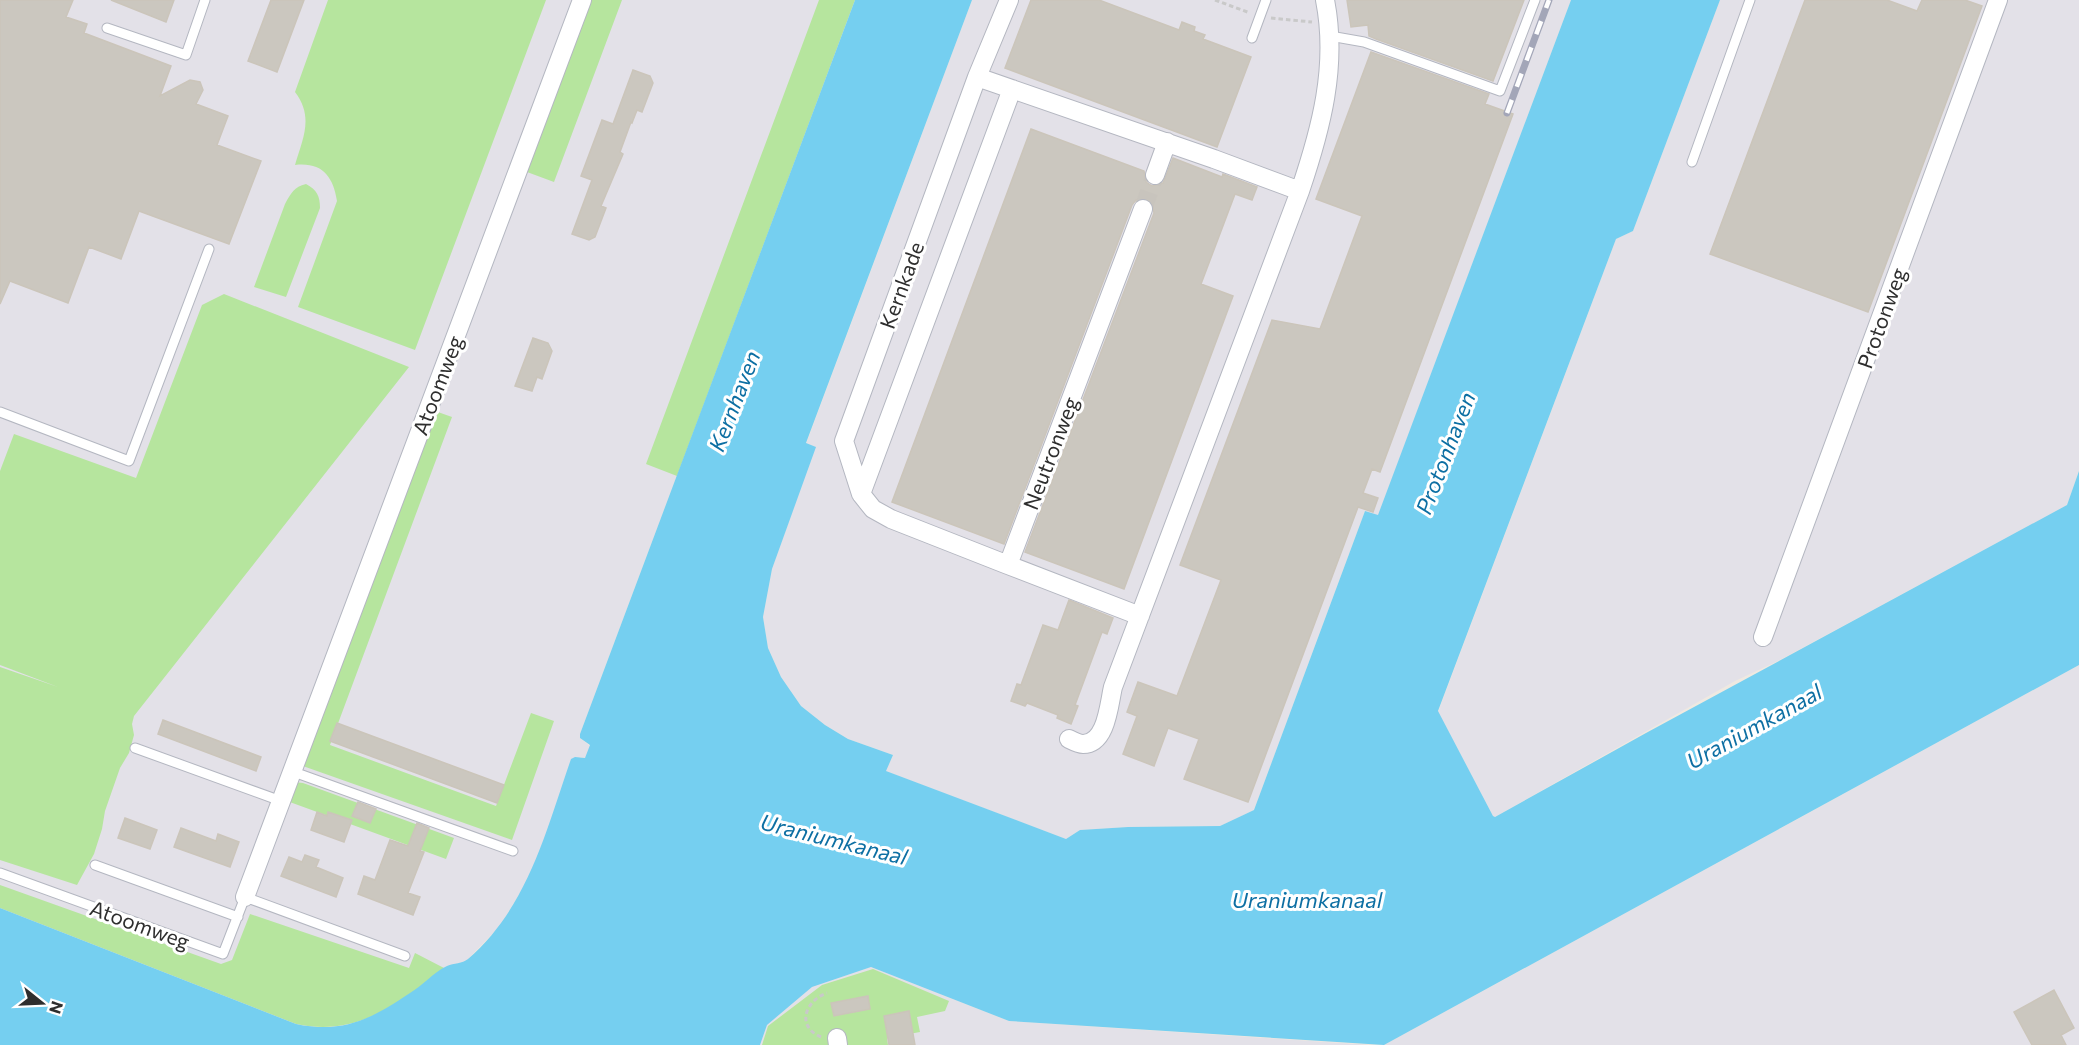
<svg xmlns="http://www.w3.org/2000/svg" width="2079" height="1045" viewBox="0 0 2079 1045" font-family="Commissioner,sans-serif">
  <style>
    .industrial { fill: #e3e1e8 }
    .green { fill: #b6e59e }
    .water { fill: #75cff0 }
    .building { fill: #cbc7bf; stroke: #cbc5ba; stroke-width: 1.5 }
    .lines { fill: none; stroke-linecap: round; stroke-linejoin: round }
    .street-tunnel { stroke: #c8c4bd; stroke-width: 18; stroke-dasharray: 18 9; stroke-linecap: butt }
    .lane-casing { stroke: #b4b7c1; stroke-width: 11 }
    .street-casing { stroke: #b4b7c1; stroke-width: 20 }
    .path { stroke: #c9c9c9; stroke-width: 3; stroke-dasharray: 4.5 3; stroke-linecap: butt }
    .lane { stroke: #fff; stroke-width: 9 }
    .street { stroke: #fff; stroke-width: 18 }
    .rail-casing { stroke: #a3a6b8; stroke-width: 7 }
    .rail { stroke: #fff; stroke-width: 4.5; stroke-dasharray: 14; stroke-linecap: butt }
    .labels { text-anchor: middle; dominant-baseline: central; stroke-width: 6; stroke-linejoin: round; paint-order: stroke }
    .street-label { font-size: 21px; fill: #2e2e2e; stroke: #fff }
    .water-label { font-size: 22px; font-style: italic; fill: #0d6fa3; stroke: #fff }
  </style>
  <rect width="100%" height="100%" fill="#efe9e1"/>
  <!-- industrial -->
  <path class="industrial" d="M0,0H855L580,734V738L590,746L587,755L585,758L580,757L527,881L500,926L466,961L444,968L385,1010L78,938L0,908Z
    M972,0H1571L1378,516L1365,511L1254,810L1220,826L1128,827L1080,830L1066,839L885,771L893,755L848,739L825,725L801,706L781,677L768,648L763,617L772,569L815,447L806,444Z
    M1720,0H2079V471L2067,505L1776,662L1735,681L1495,817L1493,816L1438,712L1616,239L1633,231Z
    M2079,665V1045H1384L1761,839Z
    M871,967L1009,1021L1370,1045H760L767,1025L812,987Z"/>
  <!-- green -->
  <path class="green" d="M328,0H546L415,350L298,307L337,201C333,176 322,162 295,165C303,138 314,117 295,92Z
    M590,0H622L554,182L527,172Z
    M819,0H855L677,476L646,464Z
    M306,184C317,190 320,196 320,208L286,297L254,287L285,204C291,193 294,187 306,184Z
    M224,294L409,367L134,716L132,724L134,735L129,753L120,768L105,811L102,829L94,854L77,885L0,860V667L58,687L0,665V471L14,434L136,478L202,305Z
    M435,411L452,417L330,745L496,806L531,713L554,721L512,840L300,765Z
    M294,782L303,783L454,838L446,859L287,801Z
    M0,885L221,964L232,960L250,914L409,968L415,953L444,968C399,1005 356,1037 296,1024L0,908Z
    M873,969L949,1001L945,1011L917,1017L920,1032L887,1038L888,1045H762L768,1026L822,985Z"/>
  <!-- water -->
  <path class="water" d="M855,0H972L806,443L816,447L772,569L763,617L768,648L781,677L801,706L825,725L848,739L893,755L886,771L1066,839L1080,830L1128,827L1220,826L1254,810L1365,511L1378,515L1571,0H1720L1633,231L1616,239L1438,711L1493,816L1495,817L1646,733L2067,505L2079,471V665L1384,1045L1009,1021L871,967L812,987L767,1025L760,1045H0V908L296,1024C343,1034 371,1019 410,993C422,986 434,972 447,966C454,963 462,964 468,959C528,907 546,831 571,759L575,757L585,758L590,745L580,738V734Z"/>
  <!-- building -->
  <path class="building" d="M0,0H73L66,17L87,24L84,33L171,66L160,96L190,80L200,82L203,90L196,104L228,116L217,145L261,161L229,244L139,211L121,259L89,247L68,303L10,281L0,304Z
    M111,0H174L166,22Z
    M271,0H304L277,72L248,61Z
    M1031,0H1099L1179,30L1182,22L1195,27L1194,31L1205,35L1203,39L1251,57L1217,147L1005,68Z
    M1347,0H1524L1493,81L1376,39L1369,36L1368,25L1351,27Z
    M1805,0H1887L1917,11L1922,0H1965L1982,6L1868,312L1710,254Z
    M1371,52L1489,94L1485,104L1513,114L1380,472L1372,469L1363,493L1378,498L1373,512L1358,507L1248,802L1184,779L1199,739L1168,728L1154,766L1123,754L1137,716L1127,712L1138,682L1177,696L1221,580L1180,565L1272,320L1320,329L1362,216L1316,199Z
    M633,70L650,76L653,83L642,112L637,110L632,123L631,122L620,152L623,154L601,206L606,208L595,237L589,240L572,234L592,180L581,176L602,120L613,124Z
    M1031,129L1144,171L1146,182L1152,186L1163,183L1173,158L1222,177L1223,174L1257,187L1252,200L1235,194L1201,284L1233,296L1124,589L1025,552L1154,213L1152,202L1146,198L1136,200L1132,205L1004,544L892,502Z
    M533,338L548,343L552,351L542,379L537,377L532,391L515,386Z
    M1069,600L1113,618L1107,634L1102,632L1075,705L1078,706L1071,724L1057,718L1058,715L1027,703L1025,706L1011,701L1017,684L1021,685L1043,625L1058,630Z
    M163,720L261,757L256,771L158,734Z
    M337,723L504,785L497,803L330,741Z
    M358,802L376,809L370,823L352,816Z
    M317,812L327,816L328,812L352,820L344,842L311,830Z
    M125,818L157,830L150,849L118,838Z
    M417,823L429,828L420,851L424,852L408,893L420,897L413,915L358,894L364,876L375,880L390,840L408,846Z
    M181,828L216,841L218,834L239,842L230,867L174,847Z
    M305,855L319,860L316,867L343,878L336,897L281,876L289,857L302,862Z
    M2054,990L2074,1028L2061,1035L2066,1045H2032L2014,1012Z
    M868,996L870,1009L834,1016L831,1003Z
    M909,1011L915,1045H889L884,1016Z"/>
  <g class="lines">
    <!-- street-tunnel -->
    <path class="street-tunnel" d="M1143,209L1155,175"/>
    <defs>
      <path id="lane" d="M107,28L186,55L205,0
        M1330,36L1364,42L1500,91L1535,0
        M1252,38L1266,0
        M1692,162L1750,0
        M0,412L129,461L209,249
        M135,748L281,801
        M291,771L513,851
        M95,865L238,917
        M0,873L223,954L245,897L405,956"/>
      <path id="street" d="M977,77L1214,159L1300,191
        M1155,175L1167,142
        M861,494L844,441L977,77L1009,0
        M1008,565L891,519L873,509L861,494L1012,89
        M1140,616L1008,565L1143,209
        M1763,637L1998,0
        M1069,739C1073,741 1079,744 1083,744C1107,744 1109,703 1113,687L1300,191C1321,129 1338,66 1325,0
        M245,897L582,0
        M837,1038L838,1045"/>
    </defs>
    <!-- lane casing -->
    <use href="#lane" class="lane-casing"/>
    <!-- street casing -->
    <use href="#street" class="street-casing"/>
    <!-- path -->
    <path class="path" d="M1215,0L1250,13
      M1271,18L1312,22
      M821,1037C795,1026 806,1000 827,993"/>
    <!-- lane -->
    <use href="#lane" class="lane"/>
    <!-- street -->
    <use href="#street" class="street"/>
    <defs>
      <path id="rail" d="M1507,113L1549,0"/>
    </defs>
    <!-- rail casing -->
    <use href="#rail" class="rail-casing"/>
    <!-- rail -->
    <use href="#rail" class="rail"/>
  </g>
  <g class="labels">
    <!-- street labels -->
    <g class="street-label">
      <text transform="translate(901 285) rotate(-70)">Kernkade</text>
      <text transform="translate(1881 318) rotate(-70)">Protonweg</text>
      <text transform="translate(437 385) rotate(-69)">Atoomweg</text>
      <text transform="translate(1050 453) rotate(-69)">Neutronweg</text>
      <text transform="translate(140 924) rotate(20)">Atoomweg</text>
    </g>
    <!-- water labels -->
    <g class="water-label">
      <text transform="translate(734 401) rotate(-69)">Kernhaven</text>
      <text transform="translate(1445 453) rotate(-69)">Protonhaven</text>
      <text transform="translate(1754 726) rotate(-29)">Uraniumkanaal</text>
      <text transform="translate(834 839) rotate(14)">Uraniumkanaal</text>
      <text x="1307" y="899">Uraniumkanaal</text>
    </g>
  </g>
  <!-- north arrow -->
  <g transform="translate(42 1003) rotate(108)" stroke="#ffffff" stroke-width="4.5" paint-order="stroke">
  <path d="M0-4.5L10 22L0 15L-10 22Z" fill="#2e2e2e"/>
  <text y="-9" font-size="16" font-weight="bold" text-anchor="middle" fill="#2e2e2e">N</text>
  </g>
</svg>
